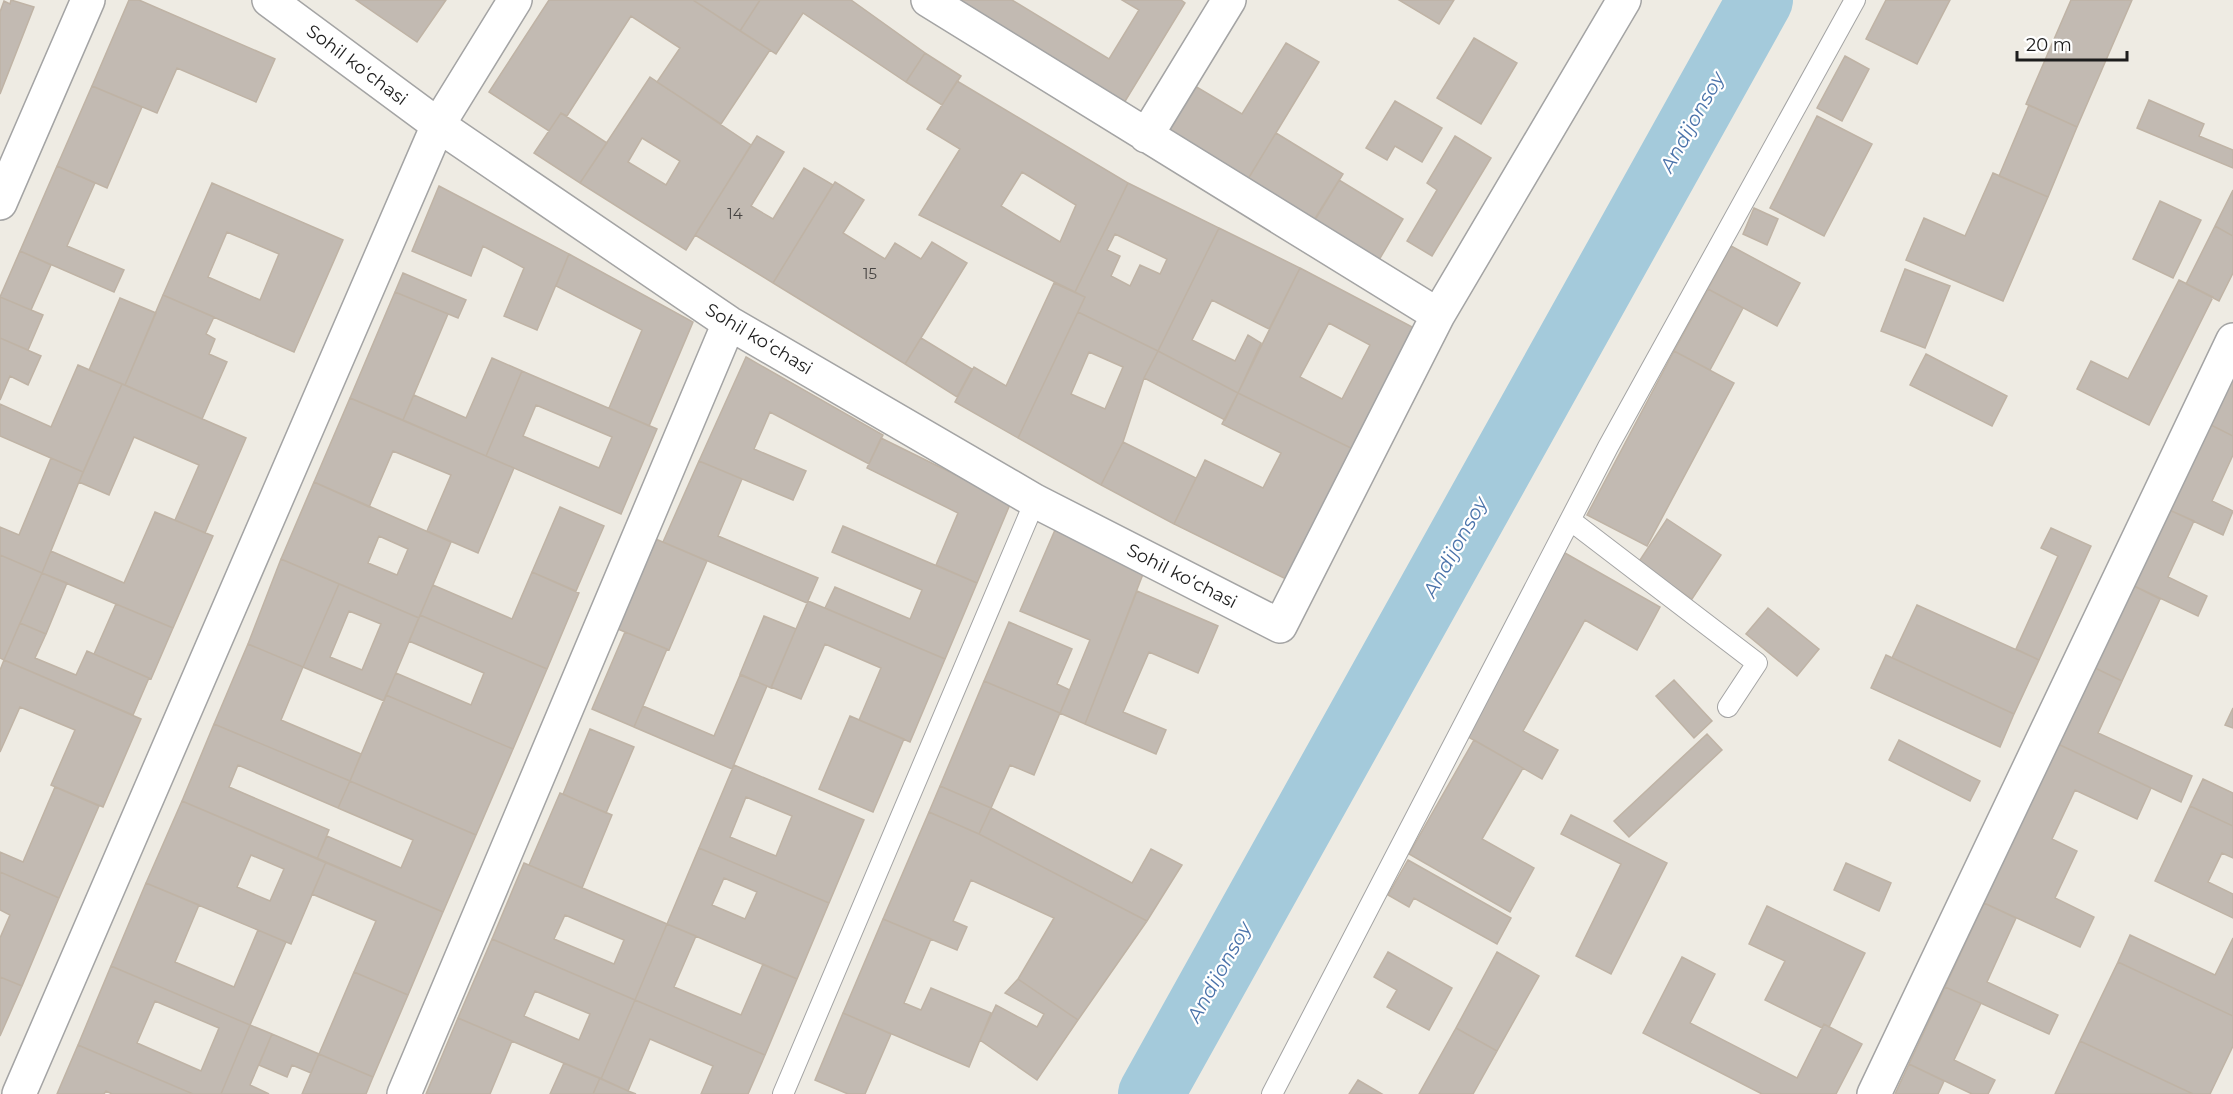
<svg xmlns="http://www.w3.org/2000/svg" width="2233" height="1094" viewBox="0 0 2233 1094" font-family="Montserrat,sans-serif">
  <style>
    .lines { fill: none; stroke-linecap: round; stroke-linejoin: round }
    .river { stroke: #a4cadb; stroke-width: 66 }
    .building { fill: #c2bab2; stroke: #bfb3a5; stroke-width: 1.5; fill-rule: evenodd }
    .lane-casing { stroke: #a4a4a4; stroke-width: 22 }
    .street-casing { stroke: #a4a4a4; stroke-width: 36 }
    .lane { stroke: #fff; stroke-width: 20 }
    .street { stroke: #fff; stroke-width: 33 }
    .labels { text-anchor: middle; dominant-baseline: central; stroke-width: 4.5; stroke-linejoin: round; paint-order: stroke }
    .number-label { font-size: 15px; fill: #464442 }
    .street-label { font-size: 18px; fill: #1d1d1d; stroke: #fff }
    .water-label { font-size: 20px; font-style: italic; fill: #4b73aa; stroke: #fff }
  </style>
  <rect width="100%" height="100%" fill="#eeebe3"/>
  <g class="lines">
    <!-- river -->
    <path class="river" d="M1151,1094L1760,0"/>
  </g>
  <!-- building -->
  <path class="building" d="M11,0L34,7L0,94V12L4,1L10,4Z
    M129,0H139L275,59L256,102L177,68L157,113L92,86Z
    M356,0H446L417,42Z
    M549,0H693L770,50L721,124L657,82L680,48L631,16L567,116L561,113L549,131L489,92Z
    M693,0H760L740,31Z
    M760,0H851L925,53L906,82L803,13L776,54L740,31Z
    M952,0H1012L1109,59L1139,10L1122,0H1181L1185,3L1121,108Z
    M1399,0H1454L1439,24Z
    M1886,0H1950L1917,64L1866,39Z
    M2071,0H2132L2077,127L2026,104Z
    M1474,38L1517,63L1481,124L1437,98Z
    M1286,43L1319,62L1245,184L1159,132L1190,83L1242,114Z
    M925,53L961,76L942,105L906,82Z
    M1845,56L1869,69L1842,121L1817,108Z
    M650,77L751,145L686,250L580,183ZM642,138L680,161L666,185L628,162Z
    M957,81L1128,183L1075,292L919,215L960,149L927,129ZM1022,172L1076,205L1060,242L1001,206Z
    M92,86L142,107L107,188L57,166Z
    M2149,100L2204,124L2199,136L2233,150V168L2137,128Z
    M1395,101L1442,128L1422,162L1395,146L1387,160L1366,148Z
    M2029,105L2077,127L2048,197L1999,176Z
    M561,113L607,143L580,183L534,153Z
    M1817,116L1872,144L1824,236L1770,208Z
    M1276,133L1343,174L1312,225L1245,184Z
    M757,136L784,152L751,206L773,219L804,168L833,185L773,283L695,235Z
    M1455,136L1491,158L1432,256L1407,241L1437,190L1427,183Z
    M57,166L95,183L67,246L124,270L114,292L20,251Z
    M1993,173L2048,197L2003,301L1906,260L1924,218L1965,236Z
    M1339,180L1403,219L1379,260L1314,220Z
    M835,182L864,200L843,233L885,259L895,243L921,259L932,242L967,263L905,364L773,283Z
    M212,183L343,240L294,352L163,295ZM227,232L279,254L260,300L208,277Z
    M1128,183L1219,228L1158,351L1078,312L1085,297L1075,292ZM1115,234L1167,259L1160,274L1140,265L1130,286L1111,276L1120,256L1107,250Z
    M439,186L569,254L537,330L504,316L524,268L483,246L471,276L412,251Z
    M2233,190V236L2215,226Z
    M2160,201L2201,220L2173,278L2133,259Z
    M1754,208L1778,219L1767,245L1743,234Z
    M2215,226L2233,236V273L2219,301L2186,284Z
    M1219,228L1300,268L1269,329L1212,300L1192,340L1235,361L1248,335L1261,343L1238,393L1158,351Z
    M1731,246L1800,283L1777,326L1708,289Z
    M20,251L51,265L31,310L0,297Z
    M569,254L693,322L649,426L609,408L642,330L556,286Z
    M1300,268L1418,330L1355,450L1238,393ZM1329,323L1370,345L1342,399L1300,377Z
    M1905,269L1950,286L1925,348L1881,331Z
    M403,273L466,300L458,318L395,292Z
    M2179,280L2213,297L2149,425L2077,389L2091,361L2128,379Z
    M1054,283L1085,297L1018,438L955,402L974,367L1006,386Z
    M1708,289L1743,308L1710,370L1674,351Z
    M395,292L448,314L403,420L350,398Z
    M163,295L214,317L206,334L215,339L209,354L227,362L202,419L125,385Z
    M0,297L43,315L28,350L0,338Z
    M120,298L156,313L125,385L89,370Z
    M1078,312L1158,351L1144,378L1123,442L1101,485L1018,438ZM1089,352L1123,367L1105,409L1071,394Z
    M0,338L41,356L28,385L10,376L0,400Z
    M921,338L972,369L957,397L905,364Z
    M1158,351L1238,393L1225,420L1144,378Z
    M1674,351L1734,383L1647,546L1587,515Z
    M1926,354L2007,396L1992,426L1910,385Z
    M746,357L883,435L869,464L770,412L754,449L806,471L793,500L699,461Z
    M492,358L522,371L486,456L403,420L414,395L466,418Z
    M78,365L122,384L83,472L0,436V404L51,427Z
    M2233,368V436L2207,423Z
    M522,371L657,429L621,514L486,456ZM536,405L612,437L599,468L523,436Z
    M122,384L246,438L205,533L175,520L199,465L134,437L109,495L79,482Z
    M1238,393L1355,450L1290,581L1174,524L1205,460L1263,488L1281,453L1222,424Z
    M350,398L514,468L478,553L427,531L451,475L393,451L369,507L314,482Z
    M2207,423L2233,436V455L2212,501L2233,511L2223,535L2167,509Z
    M881,438L1011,502L977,583L936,565L958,513L867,468Z
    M1123,442L1196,478L1174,524L1101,485Z
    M51,458L83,472L42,573L0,555V527L19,535Z
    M699,461L742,479L718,536L818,578L807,603L663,542Z
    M314,482L451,542L419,618L281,559ZM379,536L408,549L397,575L368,563Z
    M560,507L604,526L576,591L532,572Z
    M2167,509L2194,521L2168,577L2207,596L2198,616L2132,585Z
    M155,512L213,536L173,628L42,573L51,551L124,583Z
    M1667,519L1721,555L1692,599L1638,563Z
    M843,526L977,583L945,659L825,608L835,587L910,619L922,590L832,552Z
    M2051,528L2091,546L2039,660L2016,649L2058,556L2041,548Z
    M1055,530L1145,569L1085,724L1060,713L1090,640L1020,611Z
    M651,537L707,561L669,650L613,627Z
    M1565,553L1660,607L1637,650L1585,620L1523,731L1558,750L1542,779L1463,734Z
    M0,555L42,573L4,660L0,658Z
    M281,559L339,584L303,667L248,644Z
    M532,572L579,593L547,669L420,615L433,585L512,619Z
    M42,573L67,583L46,634L20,623Z
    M339,584L419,618L384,701L303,667ZM349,611L381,624L362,670L330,657Z
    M2132,585L2160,599L2122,681L2093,667Z
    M1137,591L1218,626L1198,673L1149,652L1123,712L1166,730L1156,754L1085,724Z
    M808,601L945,659L910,742L859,720L881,668L825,644L801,699L771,687Z
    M116,604L173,628L151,679L94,654Z
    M1917,605L2039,660L2014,714L1892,658Z
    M1768,608L1819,649L1797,676L1746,634Z
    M420,615L547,669L513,749L386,695L396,673L471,705L484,673L409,641Z
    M764,616L796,629L771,688L740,674Z
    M1009,622L1072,649L1057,684L1070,690L1060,713L984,681Z
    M20,623L46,634L35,658L76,675L87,651L149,678L133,715L4,660Z
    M625,632L667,649L634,727L592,709Z
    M248,644L303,667L281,720L361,754L350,781L214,724Z
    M1886,655L2014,714L2000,747L1871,688Z
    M4,660L141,719L103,807L51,785L75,730L20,707L0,752V670Z
    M2093,667L2122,681L2098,733L2192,776L2181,802L2058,744Z
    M740,675L767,686L732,769L634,727L643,706L714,736Z
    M1674,680L1712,721L1694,738L1656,696Z
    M984,681L1060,713L1034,775L1010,765L991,808L940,786Z
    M386,695L513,749L476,835L350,781Z
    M2233,708V728L2225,725Z
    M850,716L904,739L873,812L819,789Z
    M214,724L350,781L338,808L238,765L229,787L329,830L317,859L182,801Z
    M590,729L634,747L606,813L563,794Z
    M1707,734L1722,750L1629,837L1614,821Z
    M1474,740L1523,768L1482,839L1534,868L1510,912L1409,854Z
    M1899,740L1980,781L1970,801L1889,760Z
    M2058,744L2151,788L2137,819L2075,790L2052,839L2077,851L2055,898L2094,917L2080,947L1984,903Z
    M734,765L864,820L829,903L699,848ZM746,797L792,816L776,856L730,837Z
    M2203,779L2233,793V826L2190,806Z
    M350,781L476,835L443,912L317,859L327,836L401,868L413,840L338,808Z
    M940,786L991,808L979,834L929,812Z
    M55,787L99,806L59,898L0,872V852L23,862Z
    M560,793L612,815L582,888L529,865Z
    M182,801L326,862L291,944L146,883ZM251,855L284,869L270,901L237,887Z
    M2190,806L2233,826V858L2222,853L2208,882L2233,894V918L2155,881Z
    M991,808L1132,883L1151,849L1182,865L1147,921L979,834Z
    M929,812L979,834L1147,921L1078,1020L1018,979L1054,918L971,880L953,921L967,927L957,950L883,919Z
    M1571,815L1667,863L1611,974L1576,956L1621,864L1561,834Z
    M699,848L829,903L797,979L667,924ZM724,878L757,892L745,919L712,905Z
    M1408,860L1511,918L1497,944L1414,898L1409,907L1388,895Z
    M326,862L443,912L408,995L354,972L376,921L312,894Z
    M524,863L667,924L635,1000L492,939ZM565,915L624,940L614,964L554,939Z
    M1846,863L1891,883L1879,911L1834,890Z
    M0,872L59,898L22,986L0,977V938L10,915L0,910Z
    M146,883L199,905L175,962L234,987L258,930L286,942L250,1025L111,966Z
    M1984,903L2016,918L1987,982L2058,1015L2049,1034L1945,987Z
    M1767,906L1865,953L1829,1027L1824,1024L1822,1028L1765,1000L1785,961L1749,944Z
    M883,919L931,939L904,1003L921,1010L931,988L991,1013L969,1067L843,1013Z
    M667,924L696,936L674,987L741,1015L763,964L797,979L765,1055L635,1000Z
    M2130,935L2215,975L2233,938V1016L2118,962Z
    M492,939L635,1000L601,1079L458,1018ZM535,991L590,1014L579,1040L524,1016Z
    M1388,952L1452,988L1429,1030L1387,1007L1397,990L1374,977Z
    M1497,952L1539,976L1497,1051L1456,1028Z
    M1682,957L1715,974L1690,1023L1797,1078L1824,1024L1862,1044L1836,1094H1762L1643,1033Z
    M2118,962L2233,1016V1046L2210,1094H2193L2080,1041Z
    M111,966L250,1025L221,1094H193L78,1045ZM155,1001L219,1028L201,1071L137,1043Z
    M354,972L408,995L373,1077L319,1054Z
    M0,977L22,986L0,1036Z
    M1018,979L1078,1020L1037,1080L980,1040L996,1005L1037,1027L1044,1014L1005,993Z
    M1945,987L1981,1003L1954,1060L1995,1080L1988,1094H1972L1909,1064Z
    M635,1000L765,1055L748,1094H701L713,1066L650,1039L628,1091L601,1079Z
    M843,1013L891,1034L865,1094H848L815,1080Z
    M458,1018L512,1041L490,1094H426Z
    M250,1025L272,1034L250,1085L269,1094H221Z
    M1456,1028L1497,1051L1473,1094H1419Z
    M272,1034L319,1054L311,1073L292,1065L287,1077L259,1065Z
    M2080,1041L2193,1094H2055Z
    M78,1045L193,1094H112L106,1091L104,1094H57Z
    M319,1054L373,1077L366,1094H302Z
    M564,1063L600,1078L593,1094H550Z
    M1909,1064L1944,1081L1938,1094H1895Z
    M600,1078L628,1091L636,1094H593Z
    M1358,1080L1382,1094H1349Z"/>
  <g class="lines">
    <defs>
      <path id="lane" d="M1570,520L1757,663L1728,707
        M783,1094L1035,501
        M1272,1094L1608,447L1855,0"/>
      <path id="street" d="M269,0L438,125L729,323L1035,501L1280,626L1438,315L1624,0
        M928,0L1438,315
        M1146,136L1229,0
        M0,203L88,0
        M19,1094L438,125L515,0
        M404,1094L729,323
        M1874,1094L2233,340"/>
    </defs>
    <!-- lane casing -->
    <use href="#lane" class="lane-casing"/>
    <!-- street casing -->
    <use href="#street" class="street-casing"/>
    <!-- lane -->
    <use href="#lane" class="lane"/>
    <!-- street -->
    <use href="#street" class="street"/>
  </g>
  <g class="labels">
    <!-- number labels -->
    <g class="number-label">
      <text x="735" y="213">14</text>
      <text x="870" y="273">15</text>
    </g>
    <!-- street labels -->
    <g class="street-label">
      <text transform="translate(357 65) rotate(37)">Sohil koʻchasi</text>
      <text transform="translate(759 339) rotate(31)">Sohil koʻchasi</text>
      <text transform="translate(1182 576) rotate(27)">Sohil koʻchasi</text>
    </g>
    <!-- water labels -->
    <g class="water-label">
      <text transform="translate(1692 122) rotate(-61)">Andijonsoy</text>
      <text transform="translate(1455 547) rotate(-61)">Andijonsoy</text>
      <text transform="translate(1219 972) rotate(-61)">Andijonsoy</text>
    </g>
  </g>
  <!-- scale -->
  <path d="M2017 51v9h110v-9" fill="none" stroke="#1d1d1d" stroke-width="3"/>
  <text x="2026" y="51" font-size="18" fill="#1d1d1d" stroke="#ffffff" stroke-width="4.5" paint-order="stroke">20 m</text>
</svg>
